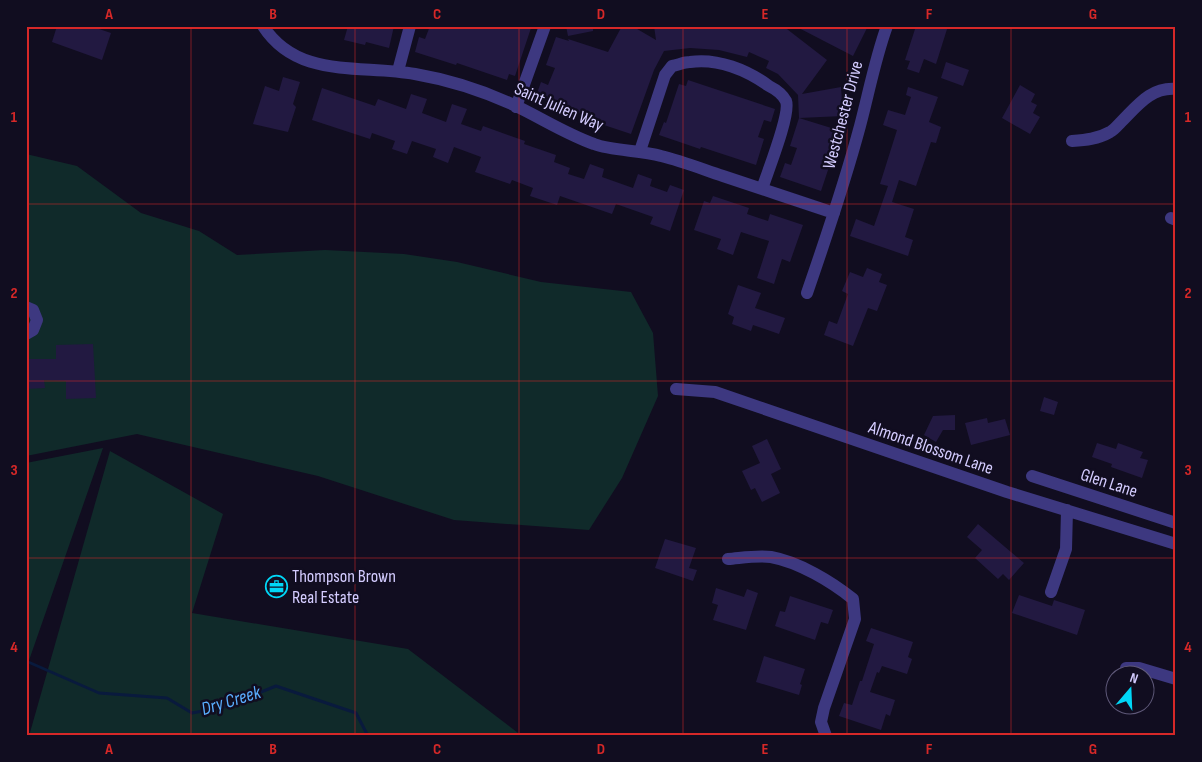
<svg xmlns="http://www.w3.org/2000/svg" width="1202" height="762" viewBox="0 0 1202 762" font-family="'Sofia Sans Condensed',sans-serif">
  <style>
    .green { fill: #102a2a }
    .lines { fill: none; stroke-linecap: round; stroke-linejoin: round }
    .stream { stroke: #091a3d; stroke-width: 3 }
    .building { fill: #221941 }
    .minor { stroke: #3d3880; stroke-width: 12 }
    .grid { fill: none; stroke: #d62828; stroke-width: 1; stroke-opacity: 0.55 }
    .labels { text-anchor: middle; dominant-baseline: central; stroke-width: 5; stroke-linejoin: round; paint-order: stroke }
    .street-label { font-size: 18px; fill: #d4ccff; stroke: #110d20 }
    .poi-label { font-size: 18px; fill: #d4ccff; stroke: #110d20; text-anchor: start }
    .water-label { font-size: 19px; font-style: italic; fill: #5aaeff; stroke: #110d20 }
    .neatline { fill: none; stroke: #d62828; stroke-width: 2 }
    .grid-label { font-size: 16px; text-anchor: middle; font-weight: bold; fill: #d62828 }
  </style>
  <rect width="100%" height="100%" fill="#110d20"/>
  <!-- green -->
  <path class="green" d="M26,154L77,166L141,213L199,231L237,255L325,250L404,254L457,262L541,282L631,292L653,333L658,396L622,478L589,530L454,520L318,476L137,434L26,456Z
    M103,448L26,669V463Z
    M110,451L223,514L192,613L408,649L522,736H29Z"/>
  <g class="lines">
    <!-- stream -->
    <path class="stream" d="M26,661L99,693L167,698L192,713L224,707L276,686L356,713L368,736"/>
  </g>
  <!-- building -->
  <path class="building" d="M57,26H90L111,33L102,60L52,42Z
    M348,26H394L389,48L366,42L365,45L344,40Z
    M430,26H526L531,28L515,76L509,74L507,80L457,63L456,65L415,52L419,37L425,39Z
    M566,26H593V31L568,36Z
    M622,26H632L656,40L654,26H783L827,60L802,94L841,87L843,116L799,118L841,131L821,191L780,177L785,163L791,165L797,148L790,146L799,118L798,95L778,74L766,68L769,61L749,52L747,57L719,50L690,48L664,51L654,70L631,134L583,118L584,115L536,96L541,82L548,85L555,68L546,65L556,37L569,41L568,39L608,52Z
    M795,26H868L853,56Z
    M916,26H948L936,64L924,59L919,73L907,69L910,61L905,60Z
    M946,62L969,70L963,86L941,78Z
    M283,77L300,82L293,104L296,107L288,132L253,124L265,86L279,91Z
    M688,80L775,109L771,122L764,120L758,137L764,139L756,165L701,147L700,149L659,135L664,122L666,123L679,84L686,86Z
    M1020,85L1035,94L1031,102L1037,105L1033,113L1040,117L1030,134L1002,118Z
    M908,87L938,97L929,122L941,127L936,143L931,142L916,186L899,180L892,202L914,209L905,237L913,240L908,256L850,236L856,219L874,226L888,186L880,184L897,130L883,125L888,110L905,115L911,97L906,95Z
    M322,88L375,106L378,99L406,109L411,94L427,99L422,113L446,122L452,104L467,109L461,124L481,131L483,126L525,141L524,144L556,155L554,162L570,168L568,174L584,179L590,164L604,169L602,177L633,188L638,174L652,179L650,186L667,192L670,185L684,190L670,231L650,224L653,217L616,204L612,214L560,196L557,205L530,196L533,188L512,180L510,184L475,172L481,157L454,147L448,163L433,157L436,149L412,141L407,154L392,149L395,141L372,133L370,139L312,120Z
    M713,196L749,208L747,214L768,221L770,214L803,225L790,262L782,259L774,284L757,278L769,241L741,232L733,255L717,249L721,239L694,230L704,201L710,203Z
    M867,268L882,274L879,282L887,285L877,311L868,308L853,346L824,335L829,321L837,324L848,294L842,291L850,272L863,277Z
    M738,285L761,293L755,308L785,318L779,334L753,325L751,331L732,324L734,317L728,314Z
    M93,344L96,398L66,399V381L44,380L45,388L26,389V359H56V345Z
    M1044,397L1058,402L1054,415L1040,411Z
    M955,415V430H943L936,442L924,435L933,416Z
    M987,418L988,423L1005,419L1010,435L971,445L965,423Z
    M767,439L781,469L771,474L780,493L762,502L755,488L751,490L742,471L760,463L752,446Z
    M1097,443L1116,449L1118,443L1143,452L1140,458L1148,460L1142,478L1111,467L1112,464L1092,457Z
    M978,524L1024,563L1009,580L1003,574L998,579L975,558L982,550L967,537Z
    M665,539L696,548L689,568L697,570L693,581L655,568Z
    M716,588L744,597L747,589L758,593L746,630L713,620L718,605L712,603Z
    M1019,595L1052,606L1054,600L1085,610L1077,635L1012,613Z
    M790,596L833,610L828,624L821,622L815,640L775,626L780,611L785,612Z
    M871,628L913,642L908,657L912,659L907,674L882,666L879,673L877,672L870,692L895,700L890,716L886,714L881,730L839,716L844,703L852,705L860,681H862L874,644L866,641Z
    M764,656L805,669L800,684L802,685L799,695L756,682Z"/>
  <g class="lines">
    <!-- minor -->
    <path class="minor" d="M263,26C298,80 361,64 415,74C450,80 484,91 516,106C543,119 566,134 594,144C612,151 641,150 661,156C682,161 702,169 723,176C760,188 797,201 834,213
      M398,71L410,26
      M516,107L545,26
      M1072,141C1085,140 1098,139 1110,132C1114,130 1118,125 1121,122C1138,105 1151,87 1176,89
      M640,151L665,75L672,66C678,65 684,62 690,62C718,58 747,70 769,86C775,89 783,95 786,101C791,114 767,173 762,189
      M1171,218L1176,220
      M807,293C826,238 845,182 860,126C869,92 875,59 887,26
      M26,307L33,310L37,320L33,330L26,334
      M676,389L715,392L1007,492L1176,544
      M1032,476L1176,523
      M728,559C741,558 758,555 771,557C799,562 832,582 853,599L855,619L824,708L821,722L826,736
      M1051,592L1066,549L1067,510
      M1126,668H1139L1176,679"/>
  </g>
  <!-- grid -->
  <path class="grid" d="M191,26V736M355,26V736M519,26V736M683,26V736M847,26V736M1011,26V736M26,204H1176M26,381H1176M26,558H1176"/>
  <!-- icons -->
  <defs>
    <symbol id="office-ring" viewBox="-11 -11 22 22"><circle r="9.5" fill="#110d20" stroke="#00d7f7" stroke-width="1.5"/><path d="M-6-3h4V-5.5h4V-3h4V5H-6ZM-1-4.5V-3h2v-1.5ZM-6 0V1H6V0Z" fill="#00d7f7"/></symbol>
  </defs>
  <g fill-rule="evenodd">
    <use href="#office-ring" x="264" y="574" width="25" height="25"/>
  </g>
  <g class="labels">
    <!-- street labels -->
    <g class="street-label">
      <text transform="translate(559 107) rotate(24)">Saint Julien Way</text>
      <text transform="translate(843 115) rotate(-75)">Westchester Drive</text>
      <text transform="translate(931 448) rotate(19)">Almond Blossom Lane</text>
      <text transform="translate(1109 483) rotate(18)">Glen Lane</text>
    </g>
    <!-- poi labels -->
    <g class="poi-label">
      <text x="292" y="576">Thompson Brown<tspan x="292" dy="21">Real Estate</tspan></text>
    </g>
    <!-- water labels -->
    <g class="water-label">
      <text transform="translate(231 701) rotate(-17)">Dry Creek</text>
    </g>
  </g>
  <!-- border -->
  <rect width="1202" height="762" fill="none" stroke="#110d20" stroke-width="55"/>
  <!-- north arrow -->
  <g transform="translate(1130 690) rotate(19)"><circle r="24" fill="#110d20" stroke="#5f5979"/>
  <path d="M0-4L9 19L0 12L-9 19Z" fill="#00d7f7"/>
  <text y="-8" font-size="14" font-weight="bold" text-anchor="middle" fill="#d4ccff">N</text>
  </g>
  <rect x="28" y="28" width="1146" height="706" class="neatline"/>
  <g class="grid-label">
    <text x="109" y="19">A</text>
    <text x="273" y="19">B</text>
    <text x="437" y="19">C</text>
    <text x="601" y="19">D</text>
    <text x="765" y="19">E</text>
    <text x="929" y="19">F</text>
    <text x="1093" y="19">G</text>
    <text x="14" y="122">1</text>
    <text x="1188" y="122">1</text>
    <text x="14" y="298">2</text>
    <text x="1188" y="298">2</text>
    <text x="14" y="475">3</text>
    <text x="1188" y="475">3</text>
    <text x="14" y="652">4</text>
    <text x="1188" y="652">4</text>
    <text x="109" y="754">A</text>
    <text x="273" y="754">B</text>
    <text x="437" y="754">C</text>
    <text x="601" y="754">D</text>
    <text x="765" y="754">E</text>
    <text x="929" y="754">F</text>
    <text x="1093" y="754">G</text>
  </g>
</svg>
